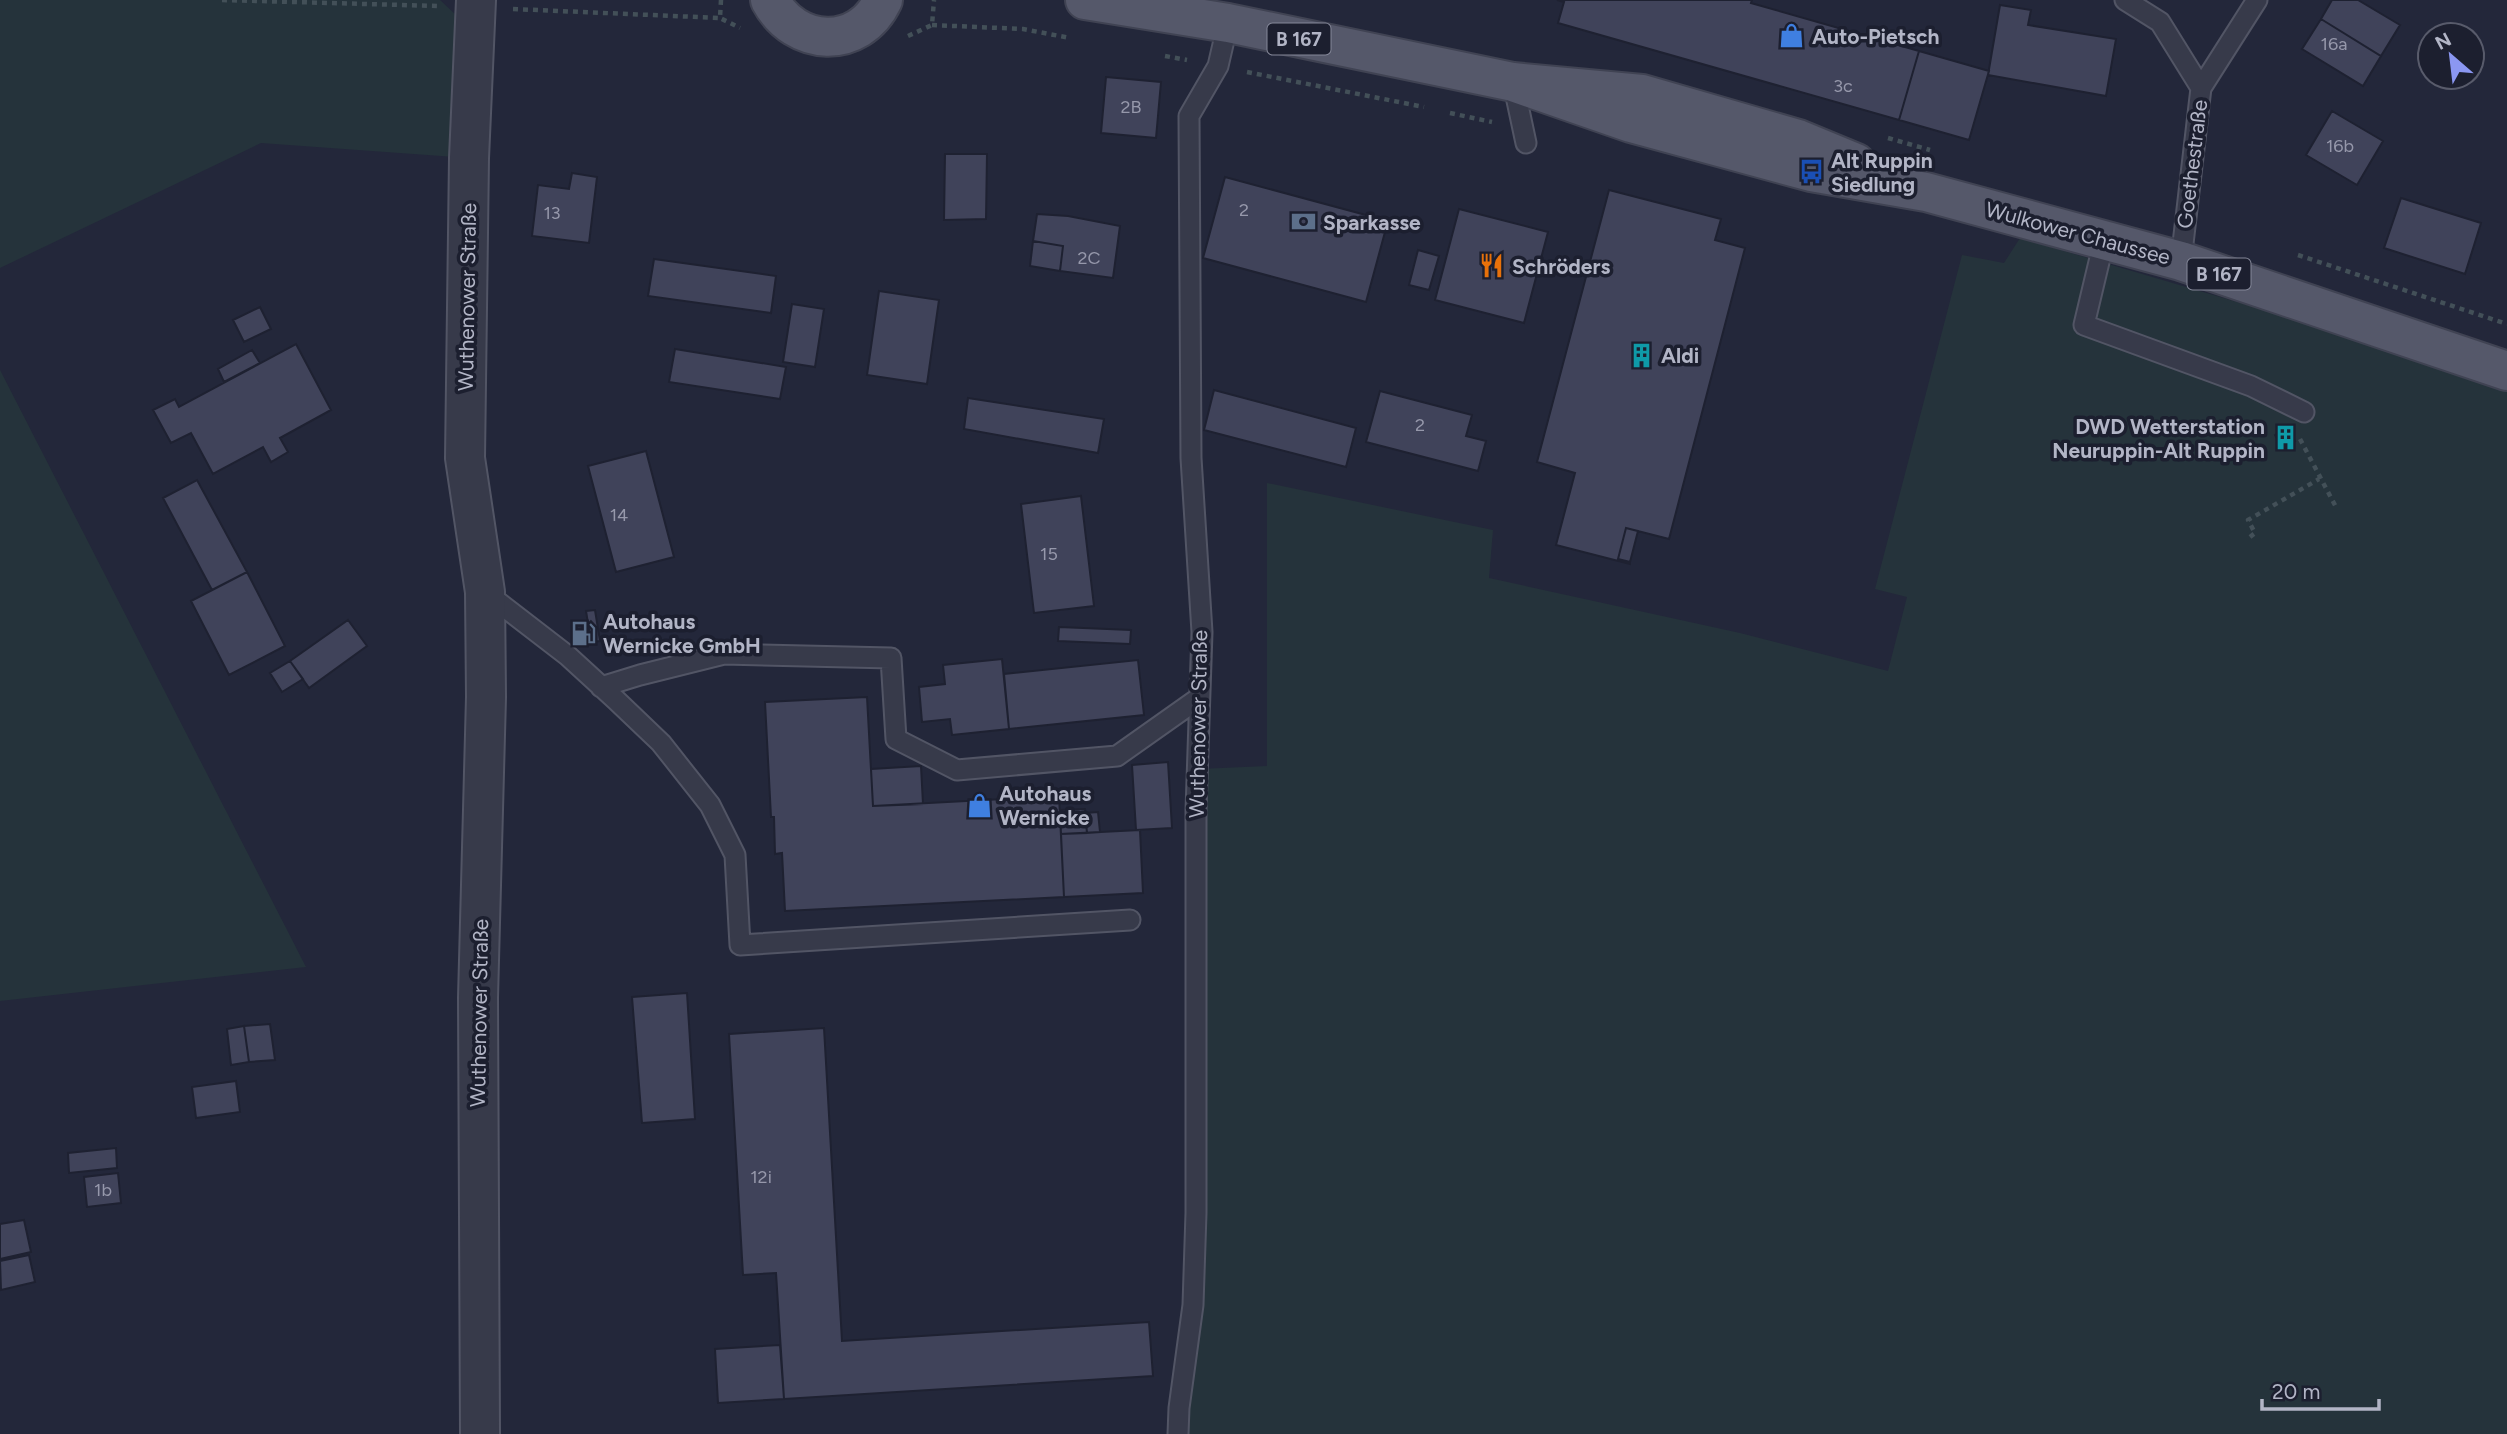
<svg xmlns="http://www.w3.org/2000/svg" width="2507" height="1434" viewBox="0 0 2507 1434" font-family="Figtree,sans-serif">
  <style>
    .green { fill: #25333b }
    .building { fill: #40435a; stroke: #1e2131; stroke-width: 2 }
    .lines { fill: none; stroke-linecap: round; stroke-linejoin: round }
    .service-casing { stroke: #525565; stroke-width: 23 }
    .minor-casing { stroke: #525565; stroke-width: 42 }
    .primary-casing { stroke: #404353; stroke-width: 42 }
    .path { stroke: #435058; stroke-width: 4.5; stroke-dasharray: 5 5; stroke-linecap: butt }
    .service { stroke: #373a4a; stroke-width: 19 }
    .minor { stroke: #373a4a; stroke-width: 38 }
    .primary { stroke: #55586a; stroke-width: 38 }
    .labels { text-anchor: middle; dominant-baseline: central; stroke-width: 7; stroke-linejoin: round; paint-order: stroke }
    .number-label { font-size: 18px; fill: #9698ab }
    .shield { fill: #1c1f2f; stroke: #858899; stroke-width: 2 }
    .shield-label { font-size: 19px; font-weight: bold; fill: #b2b5c6 }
    .poi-label { font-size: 21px; font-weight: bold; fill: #b2b5c6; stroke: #1c1f2f; text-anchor: start }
    .street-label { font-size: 21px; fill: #b2b5c6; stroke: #1c1f2f }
  </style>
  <rect width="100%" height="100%" fill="#23273a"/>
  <!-- green -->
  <path class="green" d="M0,0H440L473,31L469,158L261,143L0,268Z
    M2020,238L2397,349L2507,390V1434H1178L1193,1306L1199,769L1267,766V483L1493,530L1489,578L1740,633L1888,671L1907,597L1875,589L1962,255L2004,263Z
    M0,370L306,967L0,1001Z"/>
  <!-- building -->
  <path class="building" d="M1557,0H1752L1751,3L1919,51L1899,120L1558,23L1564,2Z
    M2332,0H2358L2400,25L2381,56L2321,19Z
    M2000,5L2031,10L2028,25L2116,39L2106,96L1988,75Z
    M2321,19L2381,56L2363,86L2302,49Z
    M1919,51L1989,71L1969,140L1899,120Z
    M1106,77L1161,82L1156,138L1101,133Z
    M2332,111L2383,141L2357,185L2306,155Z
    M945,154H987L986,219L944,220Z
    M572,173L597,177L589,243L532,236L538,185L569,189Z
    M1225,177L1388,221L1366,302L1203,258Z
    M1609,190L1721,219L1715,240L1745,248L1669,539L1626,528L1618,559L1630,562V564L1556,545L1575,473L1537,462Z
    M2401,198L2481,223L2465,274L2384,248Z
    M1459,209L1548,232L1524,323L1435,300Z
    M1037,214L1068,216L1120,226L1113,278L1060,271L1063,246L1033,241Z
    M1033,241L1063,246L1060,271L1030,266Z
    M1418,250L1439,256L1429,290L1409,285Z
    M654,259L776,276L771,313L648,296Z
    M879,291L939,300L927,384L867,375Z
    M792,304L824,309L815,367L783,362Z
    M260,307L271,329L244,342L233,320Z
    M296,344L331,410L280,438L288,452L271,462L263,447L213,474L191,433L171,443L153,410L175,399L179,407Z
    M675,349L786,367L780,399L669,382Z
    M252,350L260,363L224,382L218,369Z
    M1214,390L1356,428L1346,467L1204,430Z
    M1380,391L1472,415L1466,436L1486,441L1478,471L1366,442Z
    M968,398L1104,419L1098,453L964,429Z
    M2288,427L2295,441L2282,448L2275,435Z
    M646,451L674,557L616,572L588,466Z
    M197,480L247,572L212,590L163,498Z
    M1081,496L1094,606L1034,613L1021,504Z
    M1626,528L1638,531L1630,562L1618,559Z
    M247,572L285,646L229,675L191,601Z
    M595,610L600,641L591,642L586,611Z
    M348,620L367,646L309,688L290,661Z
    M588,627L590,638L576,641L575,630Z
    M1059,627L1131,630L1130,644L1058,641Z
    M1002,659L1009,729L952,735L950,719L922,722L919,687L945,684L943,665Z
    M1138,660L1144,715L1009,729L1004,674Z
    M290,661L303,679L282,692L270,673Z
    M867,697L873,806L1059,796L1064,897L785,911L782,853L775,854L774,817H771L765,702Z
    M1168,762L1172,828L1136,830L1132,765Z
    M921,766L923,804L873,806L871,769Z
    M1085,809L1087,833L1061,834L1060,810Z
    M1098,812L1100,832L1087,833L1085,813Z
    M1140,830L1143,893L1064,897L1061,834Z
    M687,993L695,1119L642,1123L632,997Z
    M270,1024L275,1060L249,1062L244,1026Z
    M244,1026L249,1062L231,1065L227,1029Z
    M824,1028L842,1341L1149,1322L1153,1376L784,1399L776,1273L743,1275L729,1034Z
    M236,1081L240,1112L196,1118L192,1087Z
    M116,1148L117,1168L69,1173L68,1153Z
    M118,1173L121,1203L87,1207L84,1177Z
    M24,1220L31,1252L0,1259V1224Z
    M29,1255L35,1282L1,1290L0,1261Z
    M780,1345L784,1399L718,1403L715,1349Z"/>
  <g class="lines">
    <defs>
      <path id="service" d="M2125,0L2160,22L2201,88
        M1513,82L1526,143
        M2104,241L2084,325L2251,386L2304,412
        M2181,261L2201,88L2257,0
        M485,592L568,656L616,700L661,743L710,805L735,855L740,945L1130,920
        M601,687L640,675L724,654L891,658L896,739L957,770L1117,756L1199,698
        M1178,1434L1179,1408L1193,1305L1196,1213V810L1202,632L1191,458L1189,116L1218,66L1228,23"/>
      <path id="minor" d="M476,0L469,158L465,458L485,592L486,697L478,998L480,1434"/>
      <path id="primary" d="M770,0C795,47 859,51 883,0
        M1085,0L1228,23L1513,82L1642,94L1798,139L1856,163
        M1513,82L1631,123L1811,172L1926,192L2181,261L2507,371"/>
    </defs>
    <!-- service casing -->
    <use href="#service" class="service-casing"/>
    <!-- minor casing -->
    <use href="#minor" class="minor-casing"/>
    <!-- primary casing -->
    <use href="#primary" class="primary-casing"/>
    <!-- path -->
    <path class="path" d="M222,0L438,6
      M721,0L720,18L740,28
      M513,9L720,18
      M932,25L1023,29L1070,38
      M908,36L932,25L934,0
      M1165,56L1187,60
      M1247,72L1424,107
      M1450,113L1492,122
      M1888,138L1930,150
      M2298,255L2507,324
      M2300,439L2337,509
      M2250,537L2255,533L2248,520L2319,479"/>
    <!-- service -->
    <use href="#service" class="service"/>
    <!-- minor -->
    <use href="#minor" class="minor"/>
    <!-- primary -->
    <use href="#primary" class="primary"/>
  </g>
  <!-- icons -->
  <defs>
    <symbol id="shop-bare" viewBox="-9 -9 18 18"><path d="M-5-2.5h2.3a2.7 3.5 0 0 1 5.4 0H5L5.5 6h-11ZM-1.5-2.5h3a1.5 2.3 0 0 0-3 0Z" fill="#3f7fe0" stroke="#1c1f2f" stroke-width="2.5" paint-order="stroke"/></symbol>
    <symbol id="bus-bare" viewBox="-9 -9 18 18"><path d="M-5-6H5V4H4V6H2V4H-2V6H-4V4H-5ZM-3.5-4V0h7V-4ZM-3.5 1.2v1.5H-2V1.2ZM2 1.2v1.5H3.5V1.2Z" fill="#1a4fb4" stroke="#1c1f2f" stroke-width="2.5" paint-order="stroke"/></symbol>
    <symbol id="bank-bare" viewBox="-9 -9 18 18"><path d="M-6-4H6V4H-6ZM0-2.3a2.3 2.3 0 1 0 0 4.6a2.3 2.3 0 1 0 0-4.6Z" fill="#5c6f8a" stroke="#1c1f2f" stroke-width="2.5" paint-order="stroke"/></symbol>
    <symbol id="restaurant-bare" viewBox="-9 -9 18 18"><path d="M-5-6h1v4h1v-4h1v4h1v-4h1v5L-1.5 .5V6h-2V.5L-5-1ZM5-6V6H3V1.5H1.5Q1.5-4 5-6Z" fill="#e8710a" stroke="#1c1f2f" stroke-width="2.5" paint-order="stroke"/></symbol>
    <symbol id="building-bare" viewBox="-9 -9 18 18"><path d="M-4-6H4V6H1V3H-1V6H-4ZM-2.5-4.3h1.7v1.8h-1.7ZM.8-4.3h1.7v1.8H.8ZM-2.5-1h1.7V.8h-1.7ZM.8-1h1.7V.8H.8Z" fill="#0f9aa8" stroke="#1c1f2f" stroke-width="2.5" paint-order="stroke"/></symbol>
    <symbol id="fuel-bare" viewBox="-9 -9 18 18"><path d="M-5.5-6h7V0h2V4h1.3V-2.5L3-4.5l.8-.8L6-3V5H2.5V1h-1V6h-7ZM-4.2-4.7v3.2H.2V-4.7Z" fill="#5c6f8a" stroke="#1c1f2f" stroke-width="2.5" paint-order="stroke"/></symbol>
  </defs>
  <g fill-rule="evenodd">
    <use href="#shop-bare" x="1774" y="18" width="35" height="35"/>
    <use href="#bus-bare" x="1794" y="154" width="35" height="35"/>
    <use href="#bank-bare" x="1286" y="204" width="35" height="35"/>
    <use href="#restaurant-bare" x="1474" y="248" width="35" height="35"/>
    <use href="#building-bare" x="1624" y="338" width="35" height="35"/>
    <use href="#building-bare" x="2268" y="420" width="35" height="35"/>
    <use href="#fuel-bare" x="566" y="616" width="35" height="35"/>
    <use href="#shop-bare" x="962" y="788" width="35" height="35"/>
  </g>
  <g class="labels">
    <!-- number labels -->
    <g class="number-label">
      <text x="2334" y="44">16a</text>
      <text x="1843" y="86">3c</text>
      <text x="1131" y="107">2B</text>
      <text x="2340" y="146">16b</text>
      <text x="1244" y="210">2</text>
      <text x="552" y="213">13</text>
      <text x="1089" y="258">2C</text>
      <text x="1420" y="425">2</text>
      <text x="619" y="515">14</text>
      <text x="1049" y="554">15</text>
      <text x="761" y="1177">12i</text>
      <text x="103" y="1190">1b</text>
    </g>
    <!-- shield labels -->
    <g class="shield">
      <rect x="1267.5" y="23.5" width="63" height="31" rx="5"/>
      <rect x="2187.5" y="258.5" width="63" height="31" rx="5"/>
    </g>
    <g class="shield-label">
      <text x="1299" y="39">B 167</text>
      <text x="2219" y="274">B 167</text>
    </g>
    <!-- poi labels -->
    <g class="poi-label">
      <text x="1812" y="36">Auto-Pietsch</text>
      <text x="1831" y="160">Alt Ruppin<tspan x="1831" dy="24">Siedlung</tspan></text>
      <text x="1323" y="222">Sparkasse</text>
      <text x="1512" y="266">Schröders</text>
      <text x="1661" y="355">Aldi</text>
      <text x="2265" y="426" text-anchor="end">DWD Wetterstation<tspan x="2265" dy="24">Neuruppin-Alt Ruppin</tspan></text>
      <text x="603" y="621">Autohaus<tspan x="603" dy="24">Wernicke GmbH</tspan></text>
      <text x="999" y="793">Autohaus<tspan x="999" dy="24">Wernicke</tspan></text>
    </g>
    <!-- street labels -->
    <g class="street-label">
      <text transform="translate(2192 164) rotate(-83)">Goethestraße</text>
      <text transform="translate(2078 233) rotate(15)">Wulkower Chaussee</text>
      <text transform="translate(467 297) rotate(-89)">Wuthenower Straße</text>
      <text transform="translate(1198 724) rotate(-89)">Wuthenower Straße</text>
      <text transform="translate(479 1013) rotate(-89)">Wuthenower Straße</text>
    </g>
  </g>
  <!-- north arrow -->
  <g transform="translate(2451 56) rotate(332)"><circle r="33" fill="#1c1f2f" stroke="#585b6b" stroke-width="2"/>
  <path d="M0-5L12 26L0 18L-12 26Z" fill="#8b97f2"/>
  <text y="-10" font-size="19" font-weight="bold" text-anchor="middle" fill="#b2b5c6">N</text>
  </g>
  <!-- scale -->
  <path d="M2262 1399v10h117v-10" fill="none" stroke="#b2b5c6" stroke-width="3.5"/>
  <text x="2272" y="1399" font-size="21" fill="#b2b5c6" stroke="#1c1f2f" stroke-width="5" paint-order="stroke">20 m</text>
</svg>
